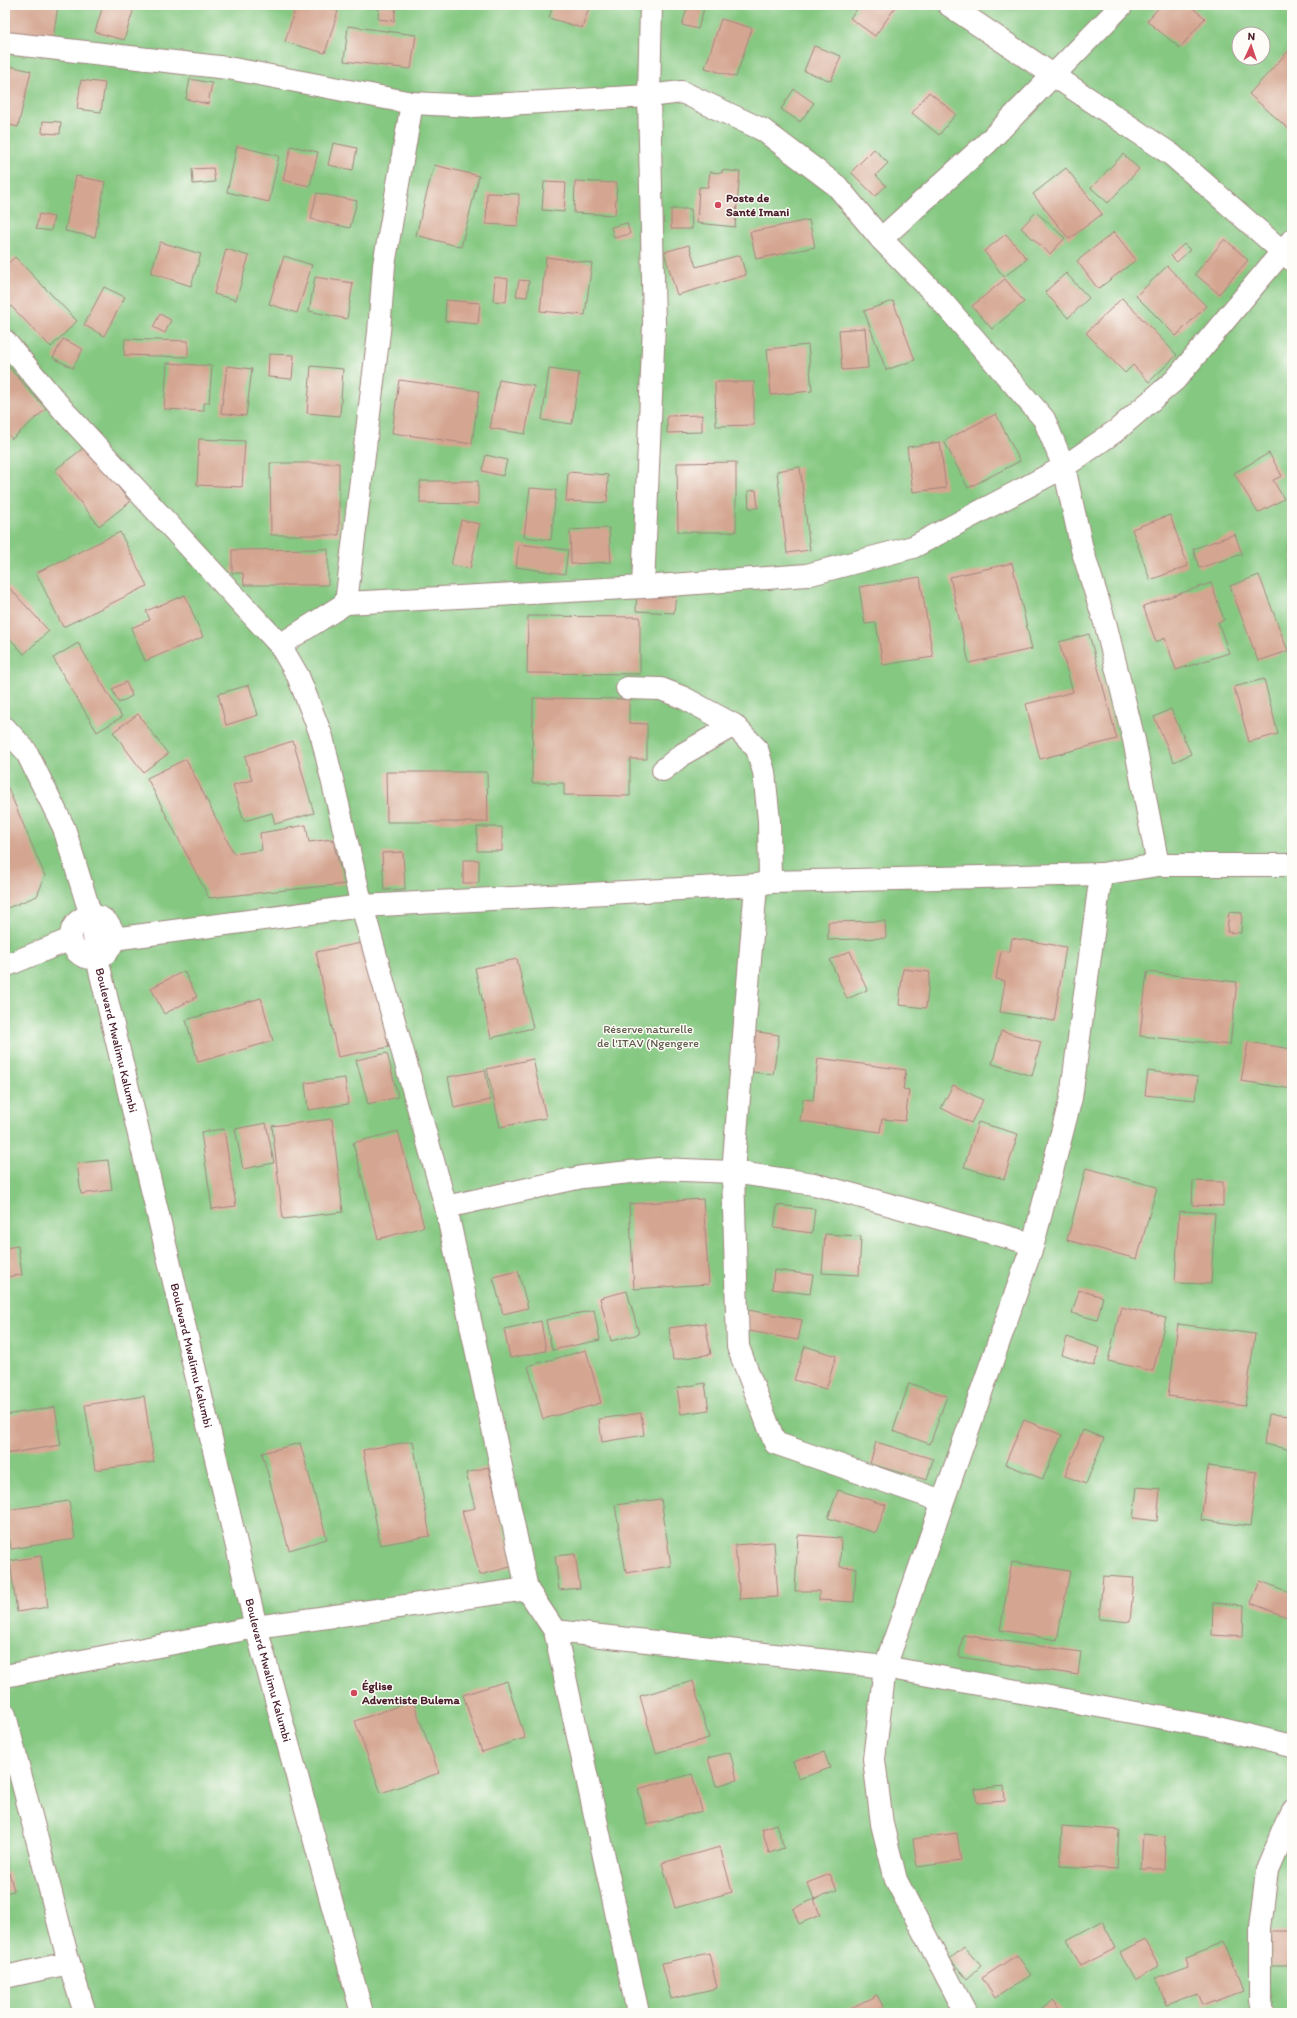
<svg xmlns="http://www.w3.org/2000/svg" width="1297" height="2018" viewBox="0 0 1297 2018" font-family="Itim,sans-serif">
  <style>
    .green { fill: #84c881; stroke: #677456; fill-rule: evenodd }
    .building { fill: #d4a590 }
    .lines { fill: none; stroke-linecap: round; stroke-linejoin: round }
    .minor-casing { stroke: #a0847e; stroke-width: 24 }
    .minor { stroke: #fff; stroke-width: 22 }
    .poi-dot { fill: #d1495b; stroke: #fdfcf7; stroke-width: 1.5 }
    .labels { text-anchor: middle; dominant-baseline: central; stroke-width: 3; stroke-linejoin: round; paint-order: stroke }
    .poi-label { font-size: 12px; font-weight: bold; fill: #4a1f2b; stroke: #fdfcf7; text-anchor: start }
    .park-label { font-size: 12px; fill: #5e5a49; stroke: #fdfcf7 }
    .street-label { font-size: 12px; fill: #4a1f2b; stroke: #fdfcf7 }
  </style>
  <rect width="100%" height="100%" fill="#fdfcf7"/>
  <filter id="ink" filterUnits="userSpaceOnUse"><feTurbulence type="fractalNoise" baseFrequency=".025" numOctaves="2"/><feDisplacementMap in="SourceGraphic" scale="8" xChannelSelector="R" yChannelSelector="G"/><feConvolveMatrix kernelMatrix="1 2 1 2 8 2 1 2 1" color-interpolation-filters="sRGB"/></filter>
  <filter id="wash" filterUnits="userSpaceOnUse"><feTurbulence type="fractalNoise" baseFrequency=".012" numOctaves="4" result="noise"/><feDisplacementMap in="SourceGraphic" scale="16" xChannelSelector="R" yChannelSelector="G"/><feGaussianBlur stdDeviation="0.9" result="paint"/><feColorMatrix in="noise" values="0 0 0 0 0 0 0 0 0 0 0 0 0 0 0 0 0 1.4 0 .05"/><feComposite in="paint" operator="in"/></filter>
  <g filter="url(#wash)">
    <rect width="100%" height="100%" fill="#f6e8d1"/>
    <!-- green -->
    <path class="green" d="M5,5H1292V2013H5ZM1239,34H1263V58H1239Z"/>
    <g id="blocks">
      <!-- building -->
      <path class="building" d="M8,5H58L53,40L5,33Z
        M103,5H135L124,40L95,32Z
        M296,5H317L338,11L325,53L285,42Z
        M379,5L396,6L394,21L378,19Z
        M553,5H590L582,28L549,18Z
        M688,5H705L698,29L682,25Z
        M853,5H897L875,36L850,18L858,8Z
        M1161,5H1189L1205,18L1180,48L1147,21Z
        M721,19L752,28L736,77L705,68Z
        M348,26L416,35L411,69L344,61Z
        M814,46L841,56L831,81L804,71Z
        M1292,47V132L1249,94Z
        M5,65L31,71L18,127L5,124Z
        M190,79L212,83L208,104L186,99Z
        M81,80L105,83L101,112L77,109Z
        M794,89L814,103L800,122L781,109Z
        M929,92L956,114L939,135L912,113Z
        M43,121L61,122L60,134L42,133Z
        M333,143L357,148L353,170L328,165Z
        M237,146L279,156L269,202L227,192Z
        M291,146L318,152L310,186L283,180Z
        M874,149L888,163L876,175L886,186L875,196L851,172Z
        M1123,154L1139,169L1108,203L1091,188Z
        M434,165L479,176L461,247L416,235Z
        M213,168L215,182L193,184L192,169Z
        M1066,168L1102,214L1069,239L1033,194Z
        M722,170L740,172L735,227L697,223L699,187H708L710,172L722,173Z
        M76,176L105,182L95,237L65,231Z
        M575,181L617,183L615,215L574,213Z
        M544,182L566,183L564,212L542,210Z
        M317,193L357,201L350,228L311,219Z
        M487,193L519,194L518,226L486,224Z
        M671,209H691L692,229H671Z
        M1036,212L1065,238L1050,254L1021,228Z
        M39,214L54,217L51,231L36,229Z
        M809,220L815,247L756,259L750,232Z
        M627,223L630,234L614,238L611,227Z
        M1114,232L1136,260L1098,289L1077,261Z
        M1006,234L1027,259L1004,277L984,251Z
        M1225,239L1248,260L1219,294L1195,274Z
        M160,242L201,254L191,286L151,273Z
        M1184,244L1190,250L1177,262L1171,256Z
        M689,245L696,267L740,255L746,275L677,295L664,252Z
        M226,249L249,256L236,300L214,294Z
        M284,256L312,265L297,313L269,304Z
        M15,257L77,321L51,347L5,300V266Z
        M546,257L592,263L585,315L540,311Z
        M1167,266L1206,306L1176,336L1136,296Z
        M1066,273L1089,298L1068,318L1045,292Z
        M315,277L353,283L347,319L309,311Z
        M495,277L508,279L506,302L493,301Z
        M1005,279L1024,302L992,329L972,306Z
        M519,280L529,281L527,297L516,296Z
        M104,287L125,297L104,336L84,325Z
        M1122,298L1177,355L1149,382L1133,365L1125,373L1086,333Z
        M446,300L480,303L478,324L445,321Z
        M893,301L915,360L886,370L864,311Z
        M160,314L171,320L165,333L153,327Z
        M865,328L868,368L842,370L839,330Z
        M63,339L83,349L73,368L53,358Z
        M125,339L188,341V357L124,355Z
        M808,345L812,391L771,395L767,349Z
        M269,354L294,355L292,379L268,377Z
        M5,363L46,409L12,439L5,431Z
        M167,363L212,366L209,403H204V411L164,409Z
        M227,366L252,369L246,416L221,413Z
        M311,366L343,369L340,416L307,413Z
        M549,369L579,373L572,424L542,420Z
        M399,380L479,391L472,444L392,433Z
        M499,380L534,386L525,434L490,428Z
        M715,382H754V425L716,426Z
        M996,414L1020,461L968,488L944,441Z
        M702,415V432L667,433V416Z
        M199,439L245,441L242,487L197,485Z
        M940,442L946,488L913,492L907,447Z
        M86,446L130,502L99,526L55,470Z
        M1269,453L1282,476L1273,480L1284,499L1258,513L1234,473Z
        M486,455L507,460L503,476L482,471Z
        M736,462V532H678L677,463Z
        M270,463H339V535H271Z
        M800,467L810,550L787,553L777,471Z
        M568,472L608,475L607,503L566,501Z
        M420,481H478V504L420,503Z
        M530,488L556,490L551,540L524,537Z
        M756,490L758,508H749L748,491Z
        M1170,515L1188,566L1150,580L1132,529Z
        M461,520L480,524L470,569L451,565Z
        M609,528L611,562L571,564L570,530Z
        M120,532L147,586L63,627L36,573Z
        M1235,534L1242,554L1199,568L1193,549Z
        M519,544L568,550L565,574L516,567Z
        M328,549V585H244L243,573H232V550Z
        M1012,563L1032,649L969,663L950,577Z
        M1259,575L1288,651L1258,661L1230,586Z
        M920,577L933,657L883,665L876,623L865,624L859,587Z
        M5,583L49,631L24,654L5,633Z
        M1211,583L1224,620L1218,622L1229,653L1176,670L1165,638L1156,642L1143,606Z
        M637,591L676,593L674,613L636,611Z
        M185,595L203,637L145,661L131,628L150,620L146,611Z
        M528,616L640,617V674L527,673Z
        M1089,634L1117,739L1040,759L1026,704L1073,692L1059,642Z
        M78,643L122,717L97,732L53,658Z
        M1264,679L1278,734L1249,742L1234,687Z
        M126,682L132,696L119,703L112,689Z
        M249,685L258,715L226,725L218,694Z
        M533,698L629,699V723L647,724V759H630V796L564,795V783H532Z
        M1171,709L1191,754L1174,762L1154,717Z
        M138,714L168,754L143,772L113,732Z
        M293,741L314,813L275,824L272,813L244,821L233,785L252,780L245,756Z
        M186,759L234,854L262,850L260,833L306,825L309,842L332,839L345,884L209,898L147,778Z
        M386,772H487L488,822H387Z
        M5,781L45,876L37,896L5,909Z
        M477,827H502V851H477Z
        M403,852L405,889L384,890L382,853Z
        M463,860H479V883H463Z
        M1229,912L1242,913L1241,933L1227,932Z
        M885,921L886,938L828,940V922Z
        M1012,938L1066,947L1054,1021L1000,1012L1005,981L996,979L1001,951L1010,952Z
        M366,942L389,1047L338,1057L316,952Z
        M850,951L867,990L847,999L830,960Z
        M517,959L533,1028L491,1038L475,968Z
        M903,969L930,972L926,1008L899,1005Z
        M184,971L197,997L164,1014L151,988Z
        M1147,972L1237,982L1230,1045L1140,1036Z
        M261,998L273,1041L198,1062L186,1020Z
        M752,1031L779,1035L773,1075L747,1071Z
        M1001,1031L1041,1042L1032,1076L992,1064Z
        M1248,1042L1292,1049V1089L1241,1081Z
        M387,1053L398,1097L368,1104L356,1060Z
        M818,1058L906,1070L903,1089L909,1090L905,1121L882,1119L880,1132L800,1121L803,1099L813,1100Z
        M533,1059L546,1118L500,1127L487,1069Z
        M485,1070L491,1100L454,1108L448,1077Z
        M1148,1071L1198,1077L1195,1100L1145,1095Z
        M345,1078L348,1104L308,1110L305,1083Z
        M953,1085L983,1100L971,1123L941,1108Z
        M332,1119L343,1212L283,1219L272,1126Z
        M978,1122L1018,1134L1004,1179L964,1167Z
        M266,1123L274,1163L243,1169L235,1129Z
        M224,1129L236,1206L212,1209L201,1132Z
        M398,1131L424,1227L378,1239L353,1143Z
        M108,1160L112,1190L81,1194L77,1163Z
        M1086,1168L1157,1187L1137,1259L1067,1240Z
        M1193,1181L1223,1182V1206L1192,1205Z
        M703,1199L709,1284L634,1289L629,1204Z
        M777,1205L815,1209L812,1233L774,1228Z
        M1179,1211L1215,1213L1211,1284L1175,1283Z
        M825,1234L861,1236L859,1275L822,1273Z
        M18,1246L22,1275L5,1277V1248Z
        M774,1270L813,1275L810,1294L772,1289Z
        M518,1271L528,1308L503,1314L493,1277Z
        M1079,1290L1103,1297L1097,1320L1072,1313Z
        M627,1291L639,1334L611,1341L600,1298Z
        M1121,1307L1166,1318L1153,1371L1108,1361Z
        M594,1310L600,1340L552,1350L546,1320Z
        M748,1310L802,1320L798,1340L744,1330Z
        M541,1321L546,1351L510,1358L504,1329Z
        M705,1323L711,1354L673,1360L669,1328Z
        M1178,1324L1255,1334L1245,1406L1168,1396Z
        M1067,1337L1100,1348L1094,1366L1062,1355Z
        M805,1346L836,1356L826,1389L794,1380Z
        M586,1350L601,1403L543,1419L528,1366Z
        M705,1383L709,1410L681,1414L677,1388Z
        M909,1383L947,1396L930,1444L893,1431Z
        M144,1396L154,1462L95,1470L85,1405Z
        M55,1407L61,1445L5,1454V1415Z
        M641,1413L644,1435L602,1442L599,1419Z
        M1268,1414L1292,1416V1450L1264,1444Z
        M1024,1420L1062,1435L1043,1479L1005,1464Z
        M1083,1430L1104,1438L1086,1484L1065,1476Z
        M413,1441L430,1536L380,1545L363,1450Z
        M876,1442L933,1459L927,1480L870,1464Z
        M300,1443L327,1539L289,1550L262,1453Z
        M1208,1466L1257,1472L1250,1526L1201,1520Z
        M488,1467L514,1566L480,1575L462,1511L475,1508L466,1473Z
        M1137,1487L1160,1489L1157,1521L1133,1518Z
        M838,1490L886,1505L876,1533L828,1518Z
        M661,1499L671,1566L626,1573L615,1505Z
        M69,1501L75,1539L11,1549L6,1510Z
        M798,1535L841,1538L840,1567L856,1568L854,1602L819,1600V1591H795Z
        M774,1542L778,1597L740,1599L735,1545Z
        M575,1554L580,1588L559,1590L555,1556Z
        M41,1556L48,1607L17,1612L10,1561Z
        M1012,1562L1070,1571L1057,1640L1000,1630Z
        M1103,1576L1134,1578L1130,1622L1099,1619Z
        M1260,1581L1292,1593V1619L1251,1603Z
        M1213,1603L1244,1605L1243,1637L1212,1635Z
        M963,1635L1081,1652L1078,1675L959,1657Z
        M507,1681L525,1738L482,1752L463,1695Z
        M693,1681L709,1738L656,1753L640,1696Z
        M413,1701L439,1773L381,1793L355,1721Z
        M730,1752L737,1780L716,1786L708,1758Z
        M824,1752L830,1768L799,1779L793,1762Z
        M692,1774L702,1811L647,1825L638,1789Z
        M1004,1786L1005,1801L977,1803L975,1789Z
        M776,1824L784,1848L769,1853L762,1829Z
        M1062,1826L1119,1830L1117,1869L1060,1866Z
        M957,1833L961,1861L917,1867L913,1839Z
        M1143,1834L1165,1836L1164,1869H1141Z
        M720,1847L732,1892L675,1908L662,1863Z
        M9,1872L14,1891L5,1893V1873Z
        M830,1874L837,1890L814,1899L807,1883Z
        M814,1899L820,1915L799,1924L793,1909Z
        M1102,1921L1116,1948L1081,1966L1067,1940Z
        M1271,1931H1292V1966H1271Z
        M1145,1940L1159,1966L1135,1980L1120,1953Z
        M1225,1943L1243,1990L1203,2005L1198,1993L1166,2005L1156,1978L1189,1966L1186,1958Z
        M964,1947L981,1966L967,1979L950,1959Z
        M709,1953L717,1988L671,1999L662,1963Z
        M1017,1955L1031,1975L995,1998L982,1978Z
        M877,1995L885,2010L879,2013H851L849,2009Z
        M1053,2000L1063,2013H1035Z"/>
    </g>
  </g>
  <g filter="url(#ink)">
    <use href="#blocks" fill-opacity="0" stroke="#a0847e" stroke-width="1"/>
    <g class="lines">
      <defs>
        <g id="minor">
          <path d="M949,5L1172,155L1292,260"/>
          <path d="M5,43L228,68L412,103L473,106L649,96L682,92L763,130L837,186L881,239L939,298L1044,419L1064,467L1082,549L1106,626L1134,740L1158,865"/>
          <path d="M881,239L987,143L1122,5"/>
          <path d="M5,341L64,411L280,645L298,676L322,737L362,906L446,1207L527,1589L555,1631L638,2013"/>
          <path d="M643,587L654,324L649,96L651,5"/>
          <path d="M346,603L379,332L384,265L412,103"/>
          <path d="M280,645L346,603L643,587L807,575L913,547L1064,467L1117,430L1175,380L1292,240"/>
          <path d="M627,688L661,689L684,698L734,725L757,749L764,772L769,821L770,882"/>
          <path id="s1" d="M5,728L26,751L64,828L91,916L97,958L256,1627L362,2013"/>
          <path d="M663,770L683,754L734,725"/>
          <path d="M756,885L733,1172L738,1347L775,1443L942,1501"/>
          <circle cx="92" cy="937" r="21"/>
          <path d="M113,939L362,906L756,885L770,882L1101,874L1158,865H1292"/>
          <path d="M5,966L71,939"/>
          <path d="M446,1207L582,1177L659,1169L733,1172L814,1184L1033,1244"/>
          <path d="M555,1631L885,1667L1213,1727L1292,1746"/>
          <path d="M5,1676L256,1627L527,1589"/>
          <path d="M5,1715L69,1963L85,2013"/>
          <path d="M5,1977L69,1963"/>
          <path d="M966,2013L896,1880L882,1824L874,1759L885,1667L1033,1244L1071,1098L1101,874"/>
          <path d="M1262,2013L1260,2000V1927L1267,1870L1292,1811"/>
        </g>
      </defs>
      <!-- minor casing -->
      <use href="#minor" class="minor-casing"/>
      <!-- minor -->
      <use href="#minor" class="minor"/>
    </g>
  </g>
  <!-- markers -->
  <g class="poi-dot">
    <circle cx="718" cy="205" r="4"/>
    <circle cx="354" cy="1693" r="4"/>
  </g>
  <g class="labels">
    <!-- poi labels -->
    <g class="poi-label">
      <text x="726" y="198">Poste de<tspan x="726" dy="14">Santé Imani</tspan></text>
      <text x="362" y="1686">Église<tspan x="362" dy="14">Adventiste Bulema</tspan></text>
    </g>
    <!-- park labels -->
    <g class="park-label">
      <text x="648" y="1029">Réserve naturelle<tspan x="648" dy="14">de l'ITAV (Ngengere</tspan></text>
    </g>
    <!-- street labels -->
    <g class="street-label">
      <text stroke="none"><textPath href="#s1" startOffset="336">Boulevard Mwalimu Kalumbi</textPath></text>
      <text stroke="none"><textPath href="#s1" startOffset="660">Boulevard Mwalimu Kalumbi</textPath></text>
      <text stroke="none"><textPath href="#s1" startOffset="984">Boulevard Mwalimu Kalumbi</textPath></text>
    </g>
  </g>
  <!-- margin -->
  <rect width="1297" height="2018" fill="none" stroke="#fdfcf7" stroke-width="20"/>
  <!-- north arrow -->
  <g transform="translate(1251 46) rotate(3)"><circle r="19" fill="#fdfcf7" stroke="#b5a4a5"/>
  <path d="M0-3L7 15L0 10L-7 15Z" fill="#d1495b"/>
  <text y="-6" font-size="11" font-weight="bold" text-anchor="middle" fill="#4a1f2b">N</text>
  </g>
</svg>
